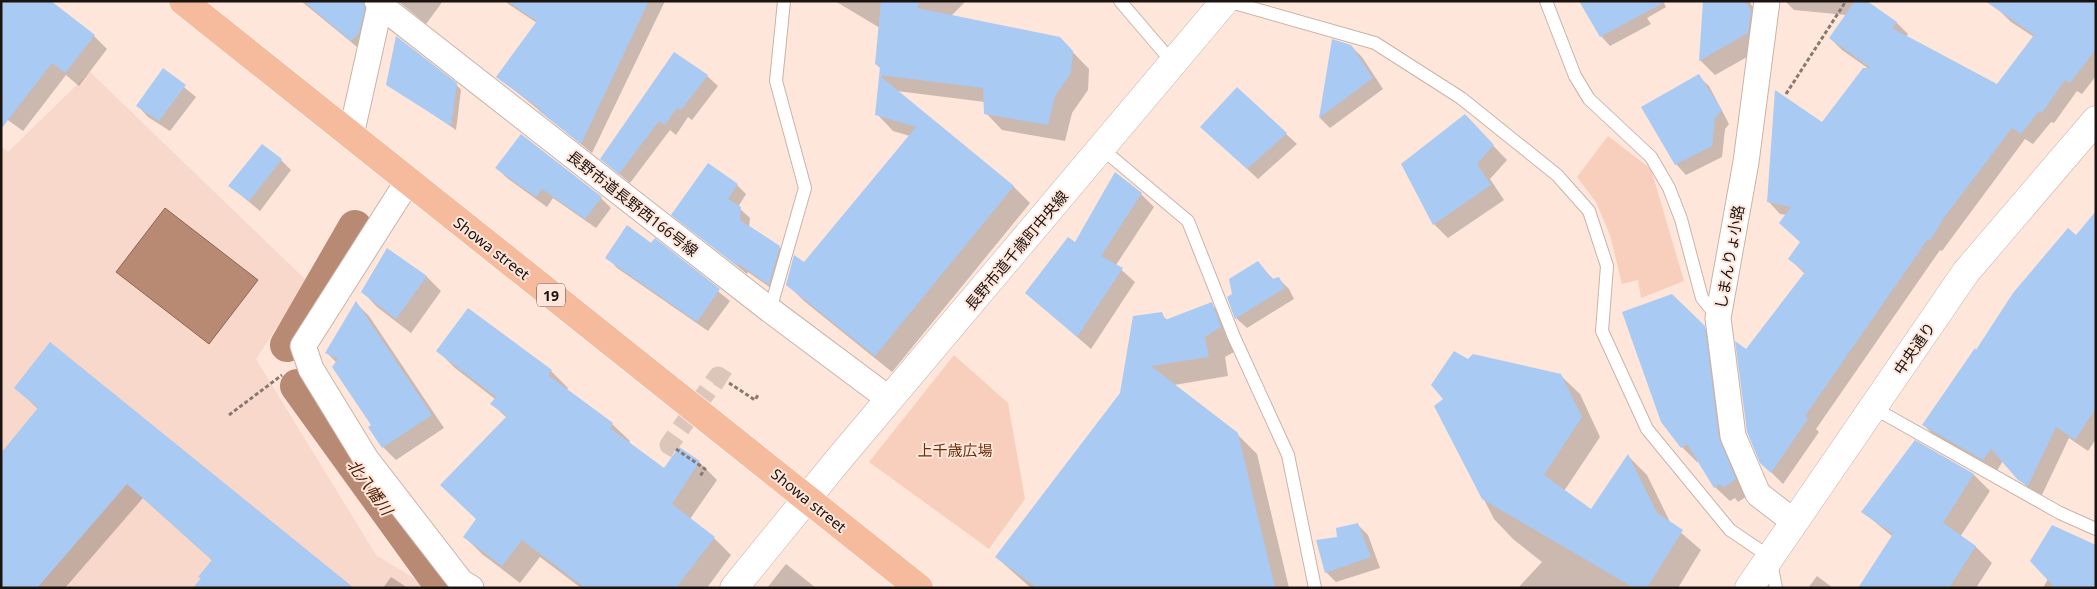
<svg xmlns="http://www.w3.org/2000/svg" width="2097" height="589" viewBox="0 0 2097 589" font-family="'Noto Sans','Noto Sans JP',sans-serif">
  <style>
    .built { fill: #f7d8ca }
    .green { fill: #f8cfbc }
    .water { fill: #b98a73; stroke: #8a6655 }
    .shadow { fill: #0003 }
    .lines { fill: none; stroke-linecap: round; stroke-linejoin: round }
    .canal { stroke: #b98a73; stroke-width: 34 }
    .building { fill: #a9caf2 }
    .pedestrian-tunnel { stroke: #dcc6bc; stroke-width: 19; stroke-dasharray: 19 9; stroke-linecap: butt }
    .service-casing { stroke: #cab3a9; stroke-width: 14 }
    .minor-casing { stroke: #cab3a9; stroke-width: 27 }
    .tertiary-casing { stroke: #cab3a9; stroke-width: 29 }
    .trunk-casing { stroke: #fff; stroke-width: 29 }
    .path { stroke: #887871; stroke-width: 3; stroke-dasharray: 4 2.5; stroke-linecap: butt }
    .service { stroke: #fff; stroke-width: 12 }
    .minor { stroke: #fff; stroke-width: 25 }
    .tertiary { stroke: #fff; stroke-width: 28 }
    .trunk { stroke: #f6ba9c; stroke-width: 28 }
    .labels { text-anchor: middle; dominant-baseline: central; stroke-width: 4; stroke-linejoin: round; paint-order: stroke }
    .shield { fill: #fee6db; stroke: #5f524c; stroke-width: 1 }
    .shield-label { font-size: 14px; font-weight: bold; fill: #1b130f }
    .street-label { font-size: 15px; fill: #1b130f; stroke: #fee6db }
    .park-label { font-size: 15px; fill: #6b2f0b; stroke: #fee6db }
    .water-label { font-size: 16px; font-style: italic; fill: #4f2107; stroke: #fee6db }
  </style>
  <rect width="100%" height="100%" fill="#fee6db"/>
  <!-- built -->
  <path class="built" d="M90,72L307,281L256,359L376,555L430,588H1V146L8,152Z"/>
  <!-- green -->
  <path class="green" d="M1608,136L1651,169L1684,281L1641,298L1638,280L1622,284L1610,235L1596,202L1577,177Z
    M954,355L1008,403L1025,499L989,549L869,462Z"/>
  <!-- water -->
  <path class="water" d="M165,208L258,280L209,344L116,272Z"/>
  <!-- shadow -->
  <path class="shadow" d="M1,1L94,36L107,49L79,86L66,75L23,131L1,115Z
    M301,1H378L362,51Z
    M398,1H443L426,24Z
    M504,1H665L592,153L498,77L537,23Z
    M835,1H966L951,16L1060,39L1089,69L1088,90L1072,113L1065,141L1002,130L986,113L985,102L897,91L1013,186L1030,203L892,372L804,301L787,284L910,136L893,131L877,114L881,69L876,64L880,28Z
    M1663,1L1666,7L1647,18L1651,24L1610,46L1601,36Z
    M1704,1H1749L1765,26L1763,48L1715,75L1700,60Z
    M1785,1H1865L1896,22L1908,34L1906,37L1997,86L2034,37L2011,22L1999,10L2096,1V76L2082,94L2077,91L2054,123L2051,122L2033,144L2025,139L1942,251L1940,250L1816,429L1819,432L1783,484L1762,463L1746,351L1805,274L1790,259L1801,242L1787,215L1780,214L1769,202L1822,124L1869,69L1842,50L1830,38L1846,15L1794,10Z
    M1333,41L1351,46L1362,57L1383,89L1330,128L1320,118Z
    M163,70L196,97L170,131L148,117L138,106Z
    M707,76L718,86L692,120L688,117L676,135L670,130L630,183L601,159Z
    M1698,76L1709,86L1729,124L1725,129L1722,157L1686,175L1676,164Z
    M388,84H456L461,90L456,130Z
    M1237,89L1297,144L1258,179L1213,137Z
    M1479,131L1507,160L1490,179L1504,200L1448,238L1434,224Z
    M281,160L291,170L260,211L230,186Z
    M496,167L601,198L611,208L596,228L553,198L547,207L507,178Z
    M737,185L746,194L738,207L750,218L749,228L779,247L788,256L778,293L748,272L747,274L673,214Z
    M1141,194L1154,207L1116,265L1135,282L1091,349L1027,293L1076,243Z
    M2096,213V439L2088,451L2069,438L2041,497L2033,493L2003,461L1996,472L1936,438L1924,425L1977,351Z
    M655,240L730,301L708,331L617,268L607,257L652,245Z
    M1258,263L1274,280L1278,278L1289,289L1294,299L1247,328L1236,318L1234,295Z
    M426,276L441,291L411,333L377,307L363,292Z
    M1672,296L1719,342L1750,494L1738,502L1735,498L1730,501L1715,487L1699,461L1697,462L1682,447L1662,421Z
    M356,303L369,316L444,428L396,460L383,447L370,427L373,425L337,363L327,353Z
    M1211,304L1231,324L1241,348L1225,357L1228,376L1174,385L1237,434L1257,454L1289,588H1031L996,557L1121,394L1161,314L1168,321Z
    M438,351L551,371L568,388L567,390L612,424L630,441L629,443L665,470L679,449L699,462L717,480L690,519L714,538L731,555L707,588H581L540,557L520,583L482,554L465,537L478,520L507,418L492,404L495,399L455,368Z
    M1468,361L1560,375L1580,394L1600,437L1564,491L1592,511L1628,456L1647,475L1671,524L1701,550L1678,588H1518L1542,562L1513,539L1494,519L1436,406L1445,400Z
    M16,388L352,588L202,579L200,577L213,561L143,498L65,588H1L38,409Z
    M1915,442L1974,475L1990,491L1960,537L1976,547L1992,563L1976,588H1860L1893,537L1863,512Z
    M1357,524L1368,535L1380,568L1336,582L1326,572L1339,538Z
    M786,564L816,588H767Z
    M1817,576L1833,588H1808Z
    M391,577L408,588H383Z
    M2048,579L2096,588H2043Z"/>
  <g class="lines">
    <!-- canal -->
    <path class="canal" d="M287,345L355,227
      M297,386L443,588"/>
  </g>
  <!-- building -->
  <path class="building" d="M1,1H51L95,35L65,73L52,63L1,129Z
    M303,1H363L365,8L359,33L351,41Z
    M507,1H649L581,144L539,111L540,109L496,77L537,21Z
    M881,1H921L917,8L1060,37L1073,51L1071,73L1055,96L1048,125L984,114L983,88L879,75L1014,186L875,356L786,285L794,255L804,262L916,127L875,115L880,67L875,64Z
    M1579,1H1667L1600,37Z
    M1703,1H1745L1751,10L1748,33L1699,61Z
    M1855,1H1867L1897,22L1892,28L1997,84L2034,35L1985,1H2096V49L2070,83L2065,80L2042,113L2039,111L2021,134L2012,128L1943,219L1930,241L1928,239L1805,416L1808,419L1771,473L1760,463L1747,432L1735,341L1746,349L1805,272L1788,259L1800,242L1779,223L1791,207L1767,202L1775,90L1822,122L1863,68H1871L1829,38Z
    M396,36L457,83L451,126L386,85Z
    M1332,39L1351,45L1373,78L1319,118Z
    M674,52L708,75L681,110L677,108L665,125L659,121L619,174L600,159Z
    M163,68L186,85L159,121L136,106Z
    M1699,74L1722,110L1715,118L1712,146L1675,165L1641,107Z
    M1237,87L1287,133L1247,169L1200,127Z
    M1465,114L1494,145L1477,164L1491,185L1433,225L1401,164Z
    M521,134L602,197L585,219L542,189L536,197L495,168Z
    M262,144L282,159L249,201L228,186Z
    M708,163L738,184L728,199L741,207L740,220L780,246L769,285L738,264L737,266L671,215Z
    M1115,172L1142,193L1101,256L1123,268L1077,337L1025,293L1068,237L1075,242Z
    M2096,211V408L2075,440L2056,427L2028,486L2018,480L1991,449L1983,460L1922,425L1975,348L1976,350L2013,293L2068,228L2076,235Z
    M627,225L651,243L655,238L720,289L697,322L605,258Z
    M387,248L427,276L396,319L361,292Z
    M1258,261L1272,279L1279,277L1285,288L1235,319L1227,297L1232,294L1229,279Z
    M1672,294L1705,326L1719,438L1736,479L1723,488L1720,484L1714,488L1687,444L1681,448L1661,422L1622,312Z
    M356,301L432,415L382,448L368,427L371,425L332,367L338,359L325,353Z
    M1212,302L1221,327L1205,337L1209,357L1151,366L1238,433L1275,588H1037L995,557L1120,393L1133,316L1162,312L1165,320Z
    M468,308L552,370L548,375L613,423L610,428L664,468L679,447L700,461L672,504L715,537L676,588H585L522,540L502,566L463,537L476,519L440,485L507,416L490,404L496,397L436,351Z
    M50,342L354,588H193L201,578L198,577L212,560L127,484L37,588H1V453L38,408L14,388Z
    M1454,351L1468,359L1473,354L1561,374L1582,417L1544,475L1591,509L1628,454L1657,513L1683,530L1647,588H1634L1482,499L1434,406L1443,399L1431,385Z
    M1915,440L1974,474L1943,523L1976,546L1949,588H1858L1893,534L1861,512Z
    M1358,523L1371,557L1325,573L1316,540L1337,537L1336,528Z
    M2052,525L2096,545V588H2055L2030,561Z"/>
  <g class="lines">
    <!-- pedestrian-tunnel -->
    <path class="pedestrian-tunnel" d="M676,449L669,445L718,376L729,383"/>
    <defs>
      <path id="service" d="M1120,1L1173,63
        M1227,1L1375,43L1461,98L1557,175L1589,211L1607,266L1602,331L1647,429L1730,530L1770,557L1776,588
        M1546,1L1575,76L1589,99L1651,157L1669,188L1681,219L1702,298L1718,318
        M1101,148L1188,221L1234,337L1288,455L1315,588
        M770,310L805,188L776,81L784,1
        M1872,407L2060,513L2096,529"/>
      <path id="minor" d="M1767,1L1746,162L1718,318L1733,436L1758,494L1793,521
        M380,5L770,310L889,399
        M351,135L380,5L377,1
        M408,181L303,346L311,369L366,459L461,582L471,588"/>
      <path id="tertiary" d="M734,588L839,459L1225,1
        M1749,588L1966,272L2096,120"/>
      <path id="trunk" d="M183,1L919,588"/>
    </defs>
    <!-- service casing -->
    <use href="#service" class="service-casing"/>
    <!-- minor casing -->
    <use href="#minor" class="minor-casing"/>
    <!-- tertiary casing -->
    <use href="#tertiary" class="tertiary-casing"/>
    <!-- trunk casing -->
    <use href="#trunk" class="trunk-casing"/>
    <!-- path -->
    <path class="path" d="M1786,94L1846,1
      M729,383L755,400L758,395
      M229,415L282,375
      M676,449L705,469L700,476"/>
    <!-- service -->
    <use href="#service" class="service"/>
    <!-- minor -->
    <use href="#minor" class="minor"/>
    <!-- tertiary -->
    <use href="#tertiary" class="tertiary"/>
    <!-- trunk -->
    <use href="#trunk" class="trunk"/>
  </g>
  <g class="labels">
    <!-- shield labels -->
    <rect class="shield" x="537" y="283.5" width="28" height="23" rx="4"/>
    <g class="shield-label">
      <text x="551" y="295">19</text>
    </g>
    <!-- street labels -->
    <g class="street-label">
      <text transform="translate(633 203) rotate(38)">長野市道長野西166号線</text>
      <text transform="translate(492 248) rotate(38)">Showa street</text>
      <text transform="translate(1016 250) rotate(-50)">長野市道千歳町中央線</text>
      <text transform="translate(1729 257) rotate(-80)">しまんりょ小路</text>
      <text transform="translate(1914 348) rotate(-55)">中央通り</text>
      <text transform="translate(809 500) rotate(39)">Showa street</text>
    </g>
    <!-- park labels -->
    <g class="park-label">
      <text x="955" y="450">上千歳広場</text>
    </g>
    <!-- water labels -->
    <g class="water-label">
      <text transform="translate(370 487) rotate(54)">北八幡川</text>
    </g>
  </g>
  <!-- border -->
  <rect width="2097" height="589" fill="none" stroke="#1b130f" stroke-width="5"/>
</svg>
